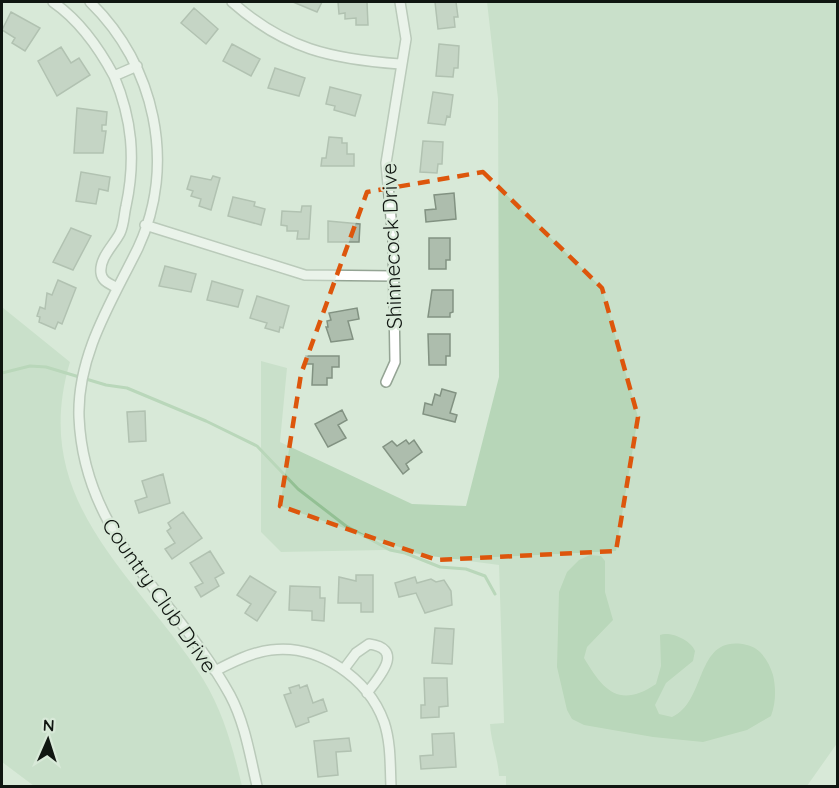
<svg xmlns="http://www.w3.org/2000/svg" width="839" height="788" viewBox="0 0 839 788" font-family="Quicksand,sans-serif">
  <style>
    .green { fill: #b7d6b8 }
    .water { fill: #93c094 }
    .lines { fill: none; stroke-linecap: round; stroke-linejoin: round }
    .stream { stroke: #93c094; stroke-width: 3 }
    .building { fill: #adbdad; stroke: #829282; stroke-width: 1.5 }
    .minor-casing { stroke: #94a494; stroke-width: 12 }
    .minor { stroke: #fff; stroke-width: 9 }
    .marked { fill: none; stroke: #dd560c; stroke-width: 4.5; stroke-dasharray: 12 8; stroke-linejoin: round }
    .labels { text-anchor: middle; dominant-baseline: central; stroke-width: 5; stroke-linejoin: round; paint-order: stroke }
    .street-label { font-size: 21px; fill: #101611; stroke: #d8e9d8 }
  </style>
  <rect width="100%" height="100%" fill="#d8e9d8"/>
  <!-- green -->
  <path class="green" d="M487,2H837L838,742L807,786H506V776H499C498,758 491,742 490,724L504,723L499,565L385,550L281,552L261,532V361L287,368L280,442L412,504L466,506L499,377L498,99Z
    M2,307L70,362C28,503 137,574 203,679C224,713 233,749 242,786H34L2,762Z"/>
  <!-- water -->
  <path class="water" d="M590,555L601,556L605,561V592L613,620L587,647L584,658C603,690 619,709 656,684L661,666L660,635C670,631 691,640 695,651L693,661L666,683L655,705L659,714L672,717C708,701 694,633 747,645C761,648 769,662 773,675C776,688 776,703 771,716L747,730L703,742L653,737L584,725L572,719L567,710L557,667L559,592L567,572L579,560Z"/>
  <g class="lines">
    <!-- stream -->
    <path class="stream" d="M2,373L30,366L46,367L106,385L127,388L206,421L257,446L298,489L346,526L390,550L405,553L440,567L466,569L485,576L495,594"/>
  </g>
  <!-- building -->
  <path class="building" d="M293,2H322L317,12Z
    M338,2H367L368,25H356V18L345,19V13L339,14Z
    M435,2H456L458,17H454L455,27L438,29Z
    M194,8L218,29L206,44L181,23Z
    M11,12L40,28L25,51L12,43L15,38L2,30Z
    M232,44L260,59L251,76L223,61Z
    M439,44L459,46L458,68H454L453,77L436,76Z
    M61,47L71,63L79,58L90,75L57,96L38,61Z
    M275,68L305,78L299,96L268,88Z
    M330,87L361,95L355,116L334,110L335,106L326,104Z
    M433,92L453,95L450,117L447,116L445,125L428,123Z
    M77,108L107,112L106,125H102V131H106L103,153H74Z
    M329,137L342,138V143H347V154H354V166H321L322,158H326Z
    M423,141L443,142L442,164H438L437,173L420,172Z
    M81,172L110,177L108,191L99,189L96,204L76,201Z
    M191,176L211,180L213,176L220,178L211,210L199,206L201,199L191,196L193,191L187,189Z
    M454,193L456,219L426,222L425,210L436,209L434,195Z
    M233,197L255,202L254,206L265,209L261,225L228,216Z
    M302,206H311L309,239H297L298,231H287V226L281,225L282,211L301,212Z
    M328,221L360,224L359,242H328Z
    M71,228L91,236L73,270L53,262Z
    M429,238H450V260H446V269H429Z
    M165,266L196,274L191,292L159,286Z
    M58,280L76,288L62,324L58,322L55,329L39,322L40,317L37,316L40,307L45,309L47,293L52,295Z
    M212,281L243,290L238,307L207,300Z
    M432,290H453V312L450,313V317H428Z
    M257,296L289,306L283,328L280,327L279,332L265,328L267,323L250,318Z
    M357,308L359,319L348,321L353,339L331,342L326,327H328L327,321L331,320L329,313Z
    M428,334H450V356H446V365H429Z
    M306,356H339V367H332V378H327V385H312L313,364H306Z
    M442,389L456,393L450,413L457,415L455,422L423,414L425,403L432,405L435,394L440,396Z
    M342,410L347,420L338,425L346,438L328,447L315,424Z
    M145,411L146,441L129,442L127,412Z
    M406,440L409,444L414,440L422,452L406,464L409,469L403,474L383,447L392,441L397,446Z
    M163,474L170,503L139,513L135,501L147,497L142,481Z
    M183,512L202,538L172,559L165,549L175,543L167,531L171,528L168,523Z
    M210,551L224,573L215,578L219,586L201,597L195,587L203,583L190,563Z
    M356,575H373V612H361V603H338L339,577L356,581Z
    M250,576L276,592L257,621L245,613L251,604L237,595Z
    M415,577L417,583L431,579L436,582L444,580L451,591L452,605L425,613L416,593L399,597L395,583Z
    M290,586L320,587V598H325L324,621L312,620V611L289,610Z
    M435,628L454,629L452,664L432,663Z
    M424,678H447L448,706L439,707V717L421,718V705H425Z
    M299,685L300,688L307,685L313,703L323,699L327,711L308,718L309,722L296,727L284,695L291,693L289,688Z
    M454,733L456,767L421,769L420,756L433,755L432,734Z
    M349,738L351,751L336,752L338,775L318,777L314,741Z"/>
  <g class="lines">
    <defs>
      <path id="minor" d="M53,2C79,20 99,48 114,76L137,66
        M90,2C155,65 177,164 138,248C112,301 77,355 79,417C84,539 176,597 230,695C245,723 250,756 257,786
        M232,2C285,49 331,59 400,64
        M114,76C132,119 136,159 126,206C124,214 124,225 120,233C114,245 99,258 101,273C102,282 111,284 117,288
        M145,225L305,275L394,276
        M386,382L395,362L393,240L386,163L406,39L400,2
        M344,669L356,653L369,644C406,649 378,678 367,693
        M215,671C232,662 252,652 271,650C319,644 368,678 384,722C391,743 390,765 391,786"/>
    </defs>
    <!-- minor casing -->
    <use href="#minor" class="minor-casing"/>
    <!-- minor -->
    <use href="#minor" class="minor"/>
  </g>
  <!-- marked area -->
  <path d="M0 0H839V788H0ZM483,172L602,288L638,417L616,551L437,560L280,506L301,374L367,192Z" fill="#d8e9d8" fill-opacity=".55" fill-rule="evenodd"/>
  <path class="marked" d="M483,172L602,288L638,417L616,551L437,560L280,506L301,374L367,192Z"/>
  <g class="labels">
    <!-- street labels -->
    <g class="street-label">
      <text transform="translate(391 246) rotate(-92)">Shinnecock Drive</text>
      <text transform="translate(160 595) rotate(55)">Country Club Drive</text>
    </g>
  </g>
  <!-- border -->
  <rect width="839" height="788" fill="none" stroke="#101611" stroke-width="6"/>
  <!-- north arrow -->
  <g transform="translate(48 740) rotate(3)" stroke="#d8e9d8" stroke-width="4.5" paint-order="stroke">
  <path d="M0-4.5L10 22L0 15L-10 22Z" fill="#101611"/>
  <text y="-9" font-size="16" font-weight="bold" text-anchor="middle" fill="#101611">N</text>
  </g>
</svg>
